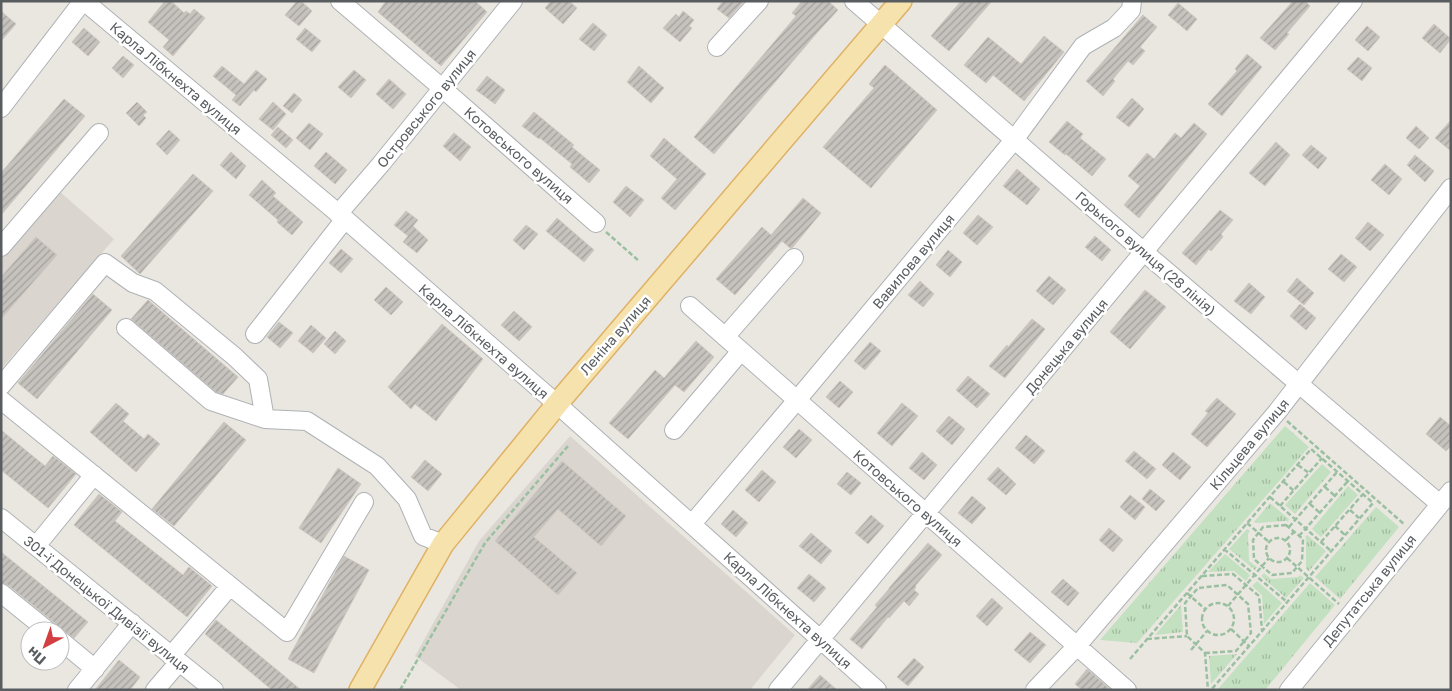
<svg xmlns="http://www.w3.org/2000/svg" width="1452" height="691" viewBox="0 0 1452 691" font-family="'Golos Text',sans-serif">
  <style>
    .education { fill: #dad6cf }
    .grass { fill: url(#grass-tufts) }
    .building { fill: url(#building-hatch); stroke: #cec8c0 }
    .lines { fill: none; stroke-linecap: round; stroke-linejoin: round }
    .minor-casing { stroke: #aeb2b5; stroke-width: 20 }
    .major-casing { stroke: #dfb165; stroke-width: 24 }
    .path { stroke: #9ac0a1; stroke-width: 2.5; stroke-dasharray: 5 2.5; stroke-linecap: butt }
    .minor { stroke: #fff; stroke-width: 18 }
    .major { stroke: #f5e2ac; stroke-width: 21 }
    .labels { text-anchor: middle; dominant-baseline: central; stroke-width: 5; stroke-linejoin: round; paint-order: stroke }
    .street-label { font-size: 14px; fill: #595d60; stroke: #fff }
  </style>
  <defs>
    <pattern id="grass-tufts" width="24" height="20" patternUnits="userSpaceOnUse" patternTransform="scale(1.25)"><rect width="24" height="20" fill="#c3e0c0"/><path d="M3 7l-1-3M5 7V3M7 7l1-3M15 17l-1-3M17 17v-4M19 17l1-3" fill="none" stroke="#a1b99f"/></pattern>
    <pattern id="building-hatch" width="6" height="6" patternUnits="userSpaceOnUse" patternTransform="scale(1.25)"><rect width="6" height="6" fill="#c6c2bd"/><path d="M-1 1l2-2M0 6l6-6M5 7l2-2" fill="none" stroke="#a4a19d"/></pattern>
  </defs>
  <rect width="100%" height="100%" fill="#eae7e1"/>
  <!-- education -->
  <path class="education" d="M59,191L114,239L1,369V258Z
    M570,436L795,635L750,690H461L415,656L479,541Z"/>
  <!-- grass -->
  <path class="grass" d="M1285,426L1309,447L1137,643L1100,640Z
    M1322,464L1331,472L1295,514L1285,505Z
    M1348,486L1358,495L1321,537L1312,529Z
    M1270,503L1289,519L1288,522L1286,521L1256,523L1254,522Z
    M1376,507L1399,527L1340,599L1315,577Z
    M1247,529L1250,531L1248,534L1249,561L1257,567L1255,570L1229,549Z
    M1307,535L1326,551L1309,571L1306,569V538L1305,537Z
    M1225,554L1250,575L1246,581L1234,571L1208,572Z
    M1264,573L1271,579L1298,577L1300,575L1304,578L1286,598L1261,576Z
    M1257,581L1282,603L1264,624L1262,595L1252,586Z
    M1310,583L1335,605L1265,690H1217Z
    M1181,605L1183,632L1155,635Z
    M1237,654L1211,684L1209,656Z"/>
  <!-- building -->
  <path class="building" d="M165,1H171L184,13L186,11L190,14L194,9L205,18L173,56L163,47L169,40L148,22Z
    M297,1H301L312,11L299,26L285,15Z
    M386,1H475L487,12L441,66L378,12Z
    M551,1H569L577,8L563,24L545,8Z
    M723,1H744L729,18L717,9Z
    M802,1H828L838,10L816,34L714,154L694,137L796,16L792,13Z
    M961,1H992L949,51L931,36Z
    M1293,1H1305L1310,6L1287,33L1289,34L1275,50L1260,38Z
    M1178,3L1197,19L1187,31L1168,15Z
    M1,11L16,24L1,41Z
    M683,11L694,20L689,26L692,28L680,42L663,28L676,14L679,17Z
    M1143,15L1157,27L1140,47L1145,51L1133,65L1128,61L1113,79L1115,81L1103,96L1086,81Z
    M593,23L607,35L594,51L579,39Z
    M1434,24L1451,39L1440,53L1422,38Z
    M1367,26L1380,37L1368,51L1355,40Z
    M84,28L100,42L88,56L72,42Z
    M305,28L321,41L312,52L296,39Z
    M1044,36L1064,52L1024,101L993,75L986,83L964,65L988,37L1021,64Z
    M1247,54L1262,67L1222,116L1208,104L1237,71L1235,69Z
    M123,56L134,65L123,78L112,68Z
    M1358,57L1372,68L1362,81L1347,69Z
    M885,65L937,110L871,188L823,147L874,88L869,84Z
    M222,66L244,84L256,70L267,79L256,92L254,90L240,106L232,100L236,95L213,76Z
    M639,66L664,88L651,103L627,82Z
    M354,70L366,80L351,98L338,87Z
    M487,76L505,90L495,104L476,90Z
    M389,79L406,94L393,109L376,94Z
    M294,93L302,100L292,113L283,106Z
    M1132,98L1144,109L1129,127L1116,117Z
    M64,99L85,116L1,215V173Z
    M137,102L147,112L143,115L146,118L139,126L126,113Z
    M273,102L286,114L273,130L259,119Z
    M534,112L574,145L572,147L600,170L589,183L570,167L572,164L540,138L539,139L522,126Z
    M1451,120V151L1435,138Z
    M1067,121L1083,134L1080,138L1106,159L1092,176L1066,154L1065,155L1049,142Z
    M309,123L323,134L310,150L296,138Z
    M1194,123L1207,134L1139,218L1124,205L1140,186L1128,176L1147,153L1154,159L1175,133L1181,138Z
    M1416,126L1429,138L1419,149L1406,138Z
    M278,127L293,140L286,148L271,135Z
    M169,130L180,140L167,155L156,144Z
    M454,133L471,147L460,161L443,146Z
    M664,138L706,174L675,210L661,198L677,179L650,156Z
    M1276,142L1290,155L1265,186L1249,173Z
    M1311,145L1327,158L1318,169L1302,155Z
    M231,152L246,166L236,179L220,165Z
    M326,152L347,170L335,184L314,166Z
    M1415,155L1434,171L1425,182L1407,165Z
    M1385,164L1402,179L1389,195L1371,180Z
    M1017,169L1040,189L1027,205L1003,186Z
    M193,174L213,191L140,274L121,256Z
    M262,180L276,193L273,196L303,222L292,235L277,222L278,220L249,195Z
    M626,186L644,200L630,217L613,202Z
    M803,198L821,213L792,248H790L782,241L735,295L716,279L762,227L771,235Z
    M1220,210L1233,220L1221,234L1223,237L1211,251L1209,249L1196,265L1182,253Z
    M406,211L418,220L413,226L428,240L417,253L403,242L408,236L394,225Z
    M978,215L993,227L977,245L963,233Z
    M557,218L594,250L584,262L546,231Z
    M1368,222L1384,235L1370,251L1355,238Z
    M526,225L538,234L524,250L513,240Z
    M1095,236L1111,250L1102,261L1085,247Z
    M36,237L57,255L1,319V277Z
    M341,249L353,259L341,273L329,263Z
    M948,250L962,262L950,277L936,265Z
    M1341,254L1357,267L1344,282L1328,269Z
    M1049,276L1066,290L1053,305L1036,291Z
    M1297,278L1314,293L1304,305L1287,291Z
    M920,281L934,294L923,307L908,295Z
    M1249,283L1265,297L1251,314L1234,301Z
    M386,287L403,302L391,315L374,300Z
    M1145,290L1166,307L1130,349L1110,332Z
    M93,294L112,310L37,399L18,383Z
    M148,300L238,377L223,394L216,392L131,319Z
    M1300,304L1316,318L1306,330L1290,316Z
    M514,311L532,327L519,341L501,325Z
    M1032,319L1045,329L1005,378L989,366L1007,345L1008,347Z
    M279,322L293,333L280,348L267,337Z
    M442,324L483,359L436,421L415,404L411,409L388,387Z
    M311,325L326,338L313,353L298,341Z
    M335,331L346,341L335,354L324,344Z
    M696,341L714,357L684,392L675,385L628,439L609,423L655,370L664,378Z
    M870,342L881,351L865,370L854,361Z
    M968,376L990,394L977,408L956,390Z
    M840,381L853,392L839,408L826,397Z
    M1217,398L1236,414L1207,447L1191,434L1208,413L1205,411Z
    M116,403L129,414L123,421L144,439L148,434L160,444L136,472L90,432Z
    M902,403L918,416L892,446L877,433Z
    M949,416L965,429L952,445L936,431Z
    M1440,417L1451,426V446L1446,451L1426,434Z
    M224,422L246,440L174,526L152,509Z
    M799,429L812,440L796,458L783,447Z
    M1,430L45,466L53,456L76,474L48,508L1,470Z
    M1026,435L1045,451L1034,464L1015,448Z
    M1134,451L1156,469L1147,479L1125,461Z
    M922,452L937,465L924,480L909,468Z
    M1173,452L1191,467L1180,480L1162,465Z
    M425,460L442,474L428,491L411,477Z
    M562,461L626,516L601,546L558,509L534,537L577,573L558,595L495,541Z
    M998,467L1016,484L1006,495L987,479Z
    M338,468L361,484L321,543L299,528Z
    M762,470L776,482L759,502L745,490Z
    M847,472L861,483L851,495L837,484Z
    M1150,489L1165,501L1156,511L1142,499Z
    M99,494L122,512L115,521L183,575L189,567L212,586L187,617L74,525Z
    M1130,495L1145,507L1135,520L1120,507Z
    M972,496L986,508L972,524L958,513Z
    M733,510L748,523L736,537L721,524Z
    M871,515L884,526L868,544L855,533Z
    M1109,528L1123,540L1113,552L1099,540Z
    M811,533L832,551L821,564L799,546Z
    M928,543L942,555L915,586L916,587L914,590L919,594L909,606L904,601L889,618L888,617L862,649L850,639L877,607L875,605L889,589V588Z
    M1,552L88,622L74,638L66,632L58,630L55,623L8,585L1,583Z
    M344,556L369,570L314,673L288,659Z
    M809,574L826,588L814,602L797,588Z
    M1063,579L1079,593L1068,606L1051,592Z
    M992,598L1003,608L987,626L976,616Z
    M216,620L282,674L301,690H272L205,634Z
    M1030,632L1046,645L1030,663L1014,650Z
    M914,658L924,667L908,686L897,677Z
    M119,660L140,677L130,690H95Z
    M1087,669L1111,690H1082L1075,684Z
    M820,675L837,690H807Z"/>
  <g class="lines">
    <defs>
      <path id="minor" d="M84,1L345,219L557,404L877,690
        M340,1L442,88L596,223
        M854,1L1144,252L1440,504
        M717,47L759,1
        M1,108L83,1
        M338,214L381,164L513,1
        M1,247L99,133
        M690,306L1127,690
        M126,328L211,401L265,419L307,421L377,466L407,499L423,536L443,544
        M255,334L345,219
        M725,337L794,258
        M1,386L105,263L133,283L155,291L235,357L258,379L265,419
        M1,400L287,632L364,502
        M674,430L741,351
        M1,518L214,690
        M692,524L797,400L1014,140L1083,46L1114,28L1131,10L1132,1
        M36,546L94,475
        M1,593L48,631
        M60,640L95,669
        M171,656L230,586
        M77,690L132,623
        M155,690L179,662
        M778,690L1353,1
        M1035,690L1076,647L1277,412L1451,188
        M1289,690L1451,491"/>
      <path id="major" d="M360,690L443,544L562,398L901,1"/>
    </defs>
    <!-- minor casing -->
    <use href="#minor" class="minor-casing"/>
    <!-- major casing -->
    <use href="#major" class="major-casing"/>
    <!-- path -->
    <path class="path" d="M606,232L639,261
      M1287,421L1405,525
      M1298,465L1309,473
      M1284,482L1294,491
      M1325,487L1335,496
      M1270,497L1331,551
      M1310,504L1320,513
      M1280,506L1322,458
      M1350,510L1359,518
      M1247,523L1269,542
      M1286,525L1303,539L1302,561L1292,573L1272,575L1254,559L1253,540L1263,527Z
      M1335,526L1345,535
      M1289,527L1337,472
      M1299,536L1348,481
      M1266 550a12 12 0 1 1 24 0a12 12 0 1 1-24 0Z
      M1286,540L1294,532
      M1321,542L1363,494
      M1224,549L1287,602
      M1287,558L1339,604
      M1202,576L1233,574L1259,596L1262,630
      M1187,593L1205,609
      M1202 619a16 16 0 1 1 32 0a16 16 0 1 1-32 0Z
      M1228,606L1269,558
      M1231,629L1249,646
      M1147,639L1187,636
      M1191,650L1207,631
      M1205,653L1236,651L1251,633L1248,604L1227,585L1198,588L1185,603L1187,636L1205,653L1208,690
      M1130,659L1311,449L1373,503L1211,690
      M400,690L485,543L568,446"/>
    <!-- minor -->
    <use href="#minor" class="minor"/>
    <!-- major -->
    <use href="#major" class="major"/>
  </g>
  <g class="labels">
    <!-- street labels -->
    <g class="street-label">
      <text transform="translate(176 78) rotate(40)">Карла Лібкнехта вулиця</text>
      <text transform="translate(426 108) rotate(-51)">Островського вулиця</text>
      <text transform="translate(519 155) rotate(41)">Котовського вулиця</text>
      <text transform="translate(1146 253) rotate(41)">Горького вулиця (28 лiнiя)</text>
      <text transform="translate(913 261) rotate(-50)">Вавилова вулиця</text>
      <text transform="translate(615 335) rotate(-49)">Леніна вулиця</text>
      <text transform="translate(484 341) rotate(41)">Карла Лібкнехта вулиця</text>
      <text transform="translate(1066 346) rotate(-50)">Донецька вулиця</text>
      <text transform="translate(1249 444) rotate(-50)">Кільцева вулиця</text>
      <text transform="translate(908 498) rotate(41)">Котовського вулиця</text>
      <text transform="translate(1369 590) rotate(-51)">Депутатська вулиця</text>
      <text transform="translate(107 604) rotate(39)">301-ї Донецької Дивізії вулиця</text>
      <text transform="translate(788 610) rotate(42)">Карла Лібкнехта вулиця</text>
    </g>
  </g>
  <!-- border -->
  <rect width="1452" height="691" fill="none" stroke="#595d60" stroke-width="5"/>
  <!-- north arrow -->
  <g transform="translate(45 646) rotate(221)"><circle r="24" fill="#ffffff" stroke="#bdbebf"/>
  <path d="M0-4L9 19L0 12L-9 19Z" fill="#d33e40"/>
  <text y="-8" font-size="14" font-weight="bold" text-anchor="middle" fill="#595d60">Пн</text>
  </g>
</svg>
